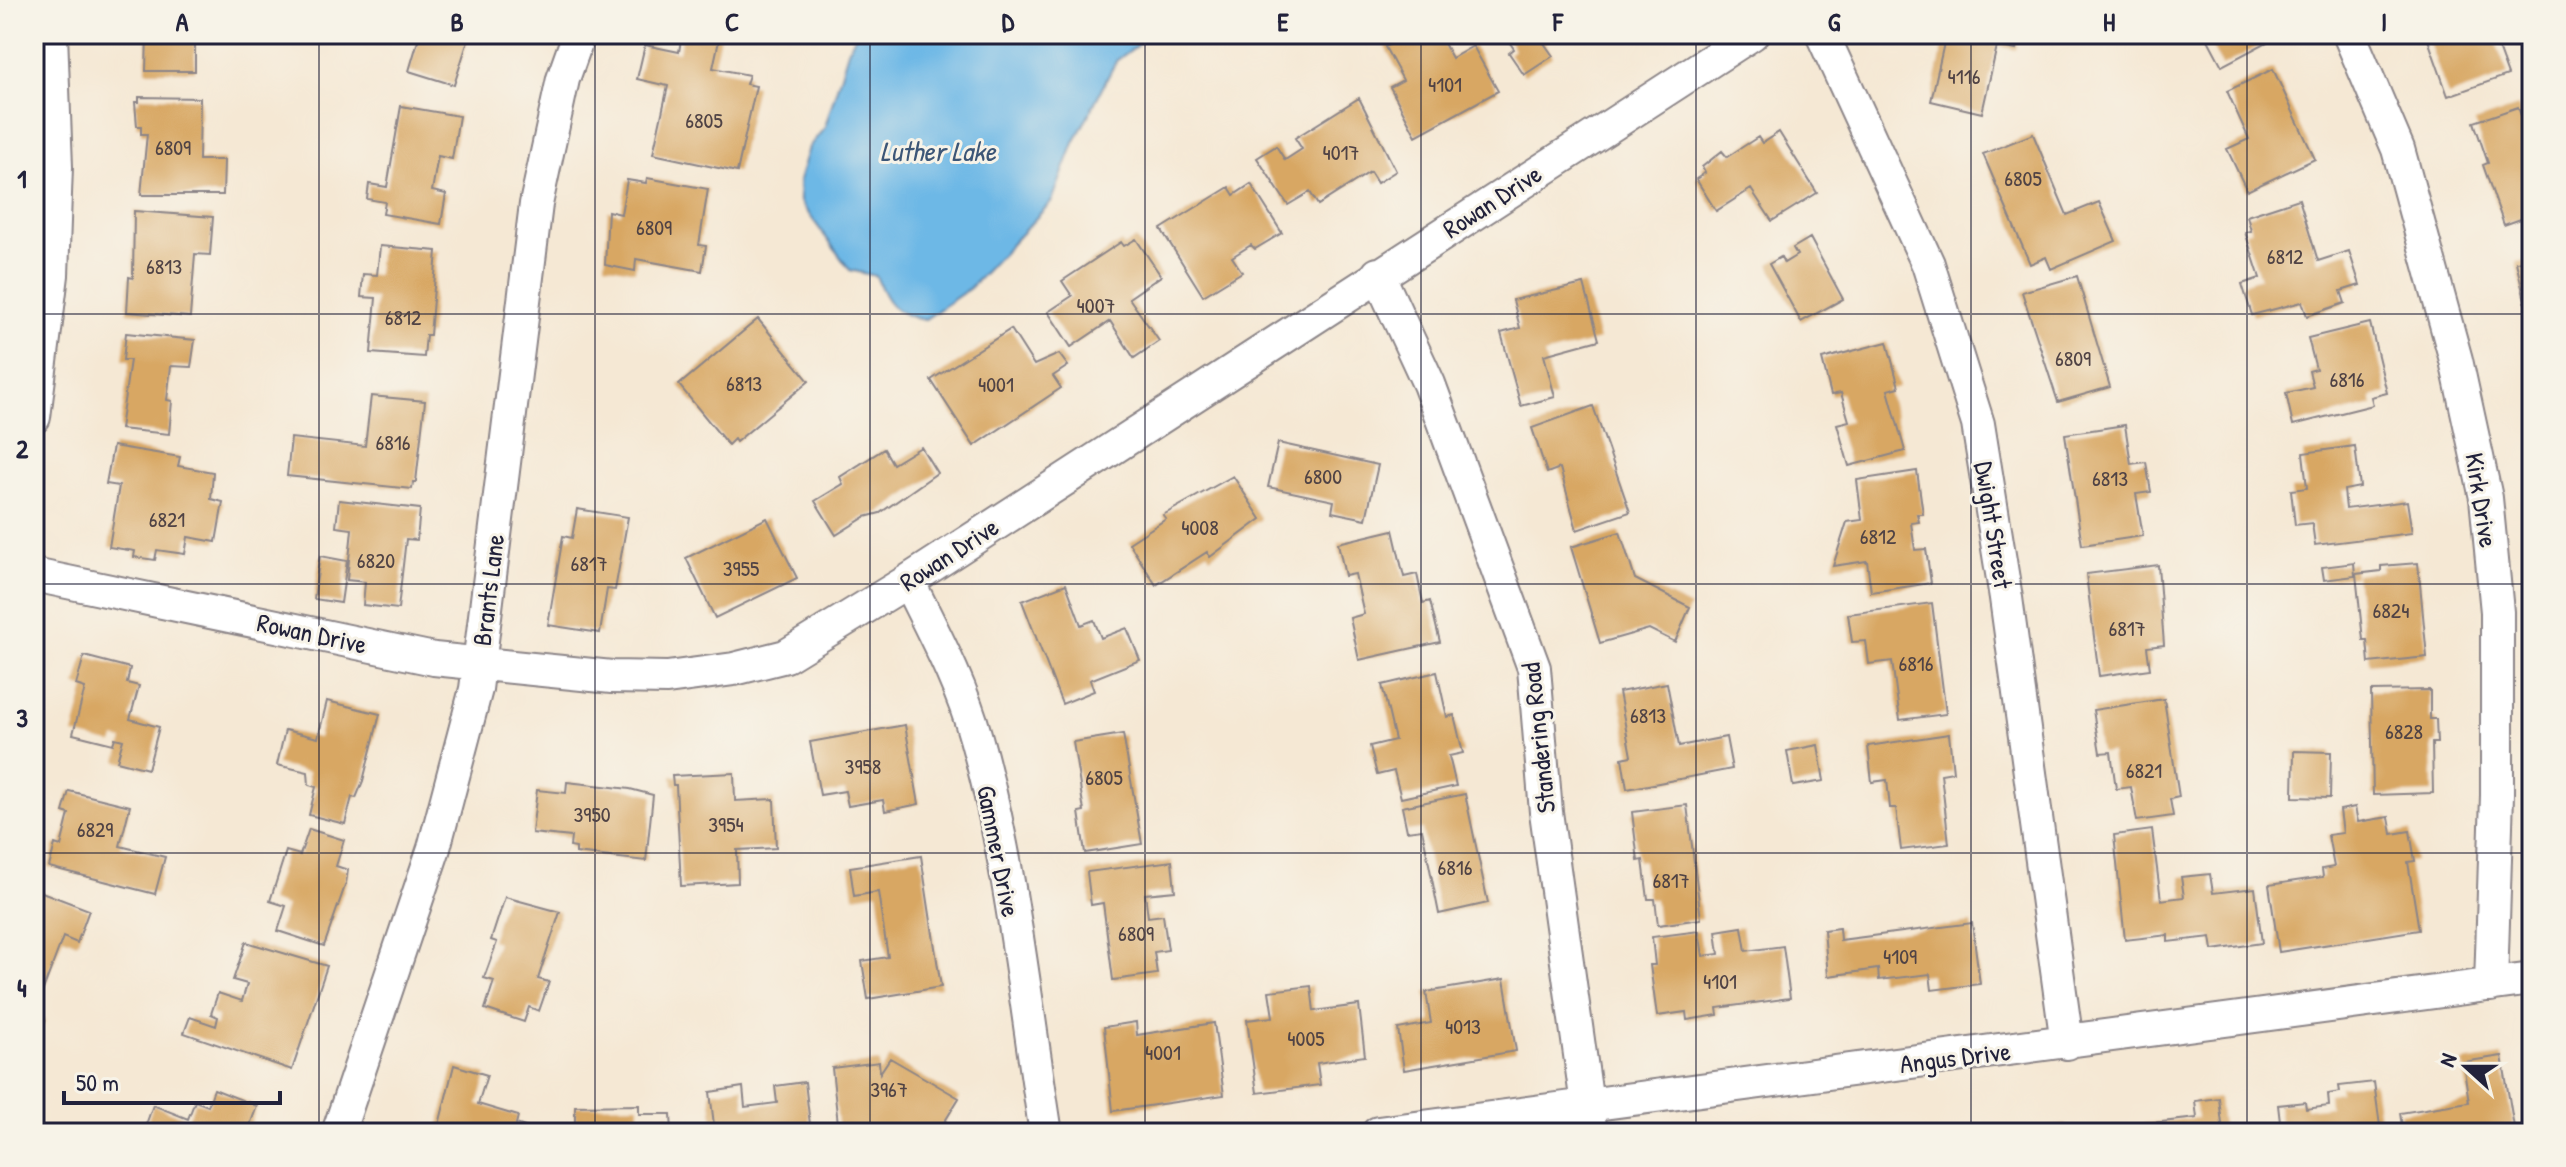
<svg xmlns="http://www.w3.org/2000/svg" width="2566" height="1167" viewBox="0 0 2566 1167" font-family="'Patrick Hand',sans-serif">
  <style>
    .water { fill: #6db8e6; stroke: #486d90; stroke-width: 2 }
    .building { fill: #d8a763 }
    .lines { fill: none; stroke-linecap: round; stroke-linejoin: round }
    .minor-casing { stroke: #8c8588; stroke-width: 36 }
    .minor { stroke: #fff; stroke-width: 32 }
    .grid { fill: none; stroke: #22223b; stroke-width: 2; stroke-opacity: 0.55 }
    .labels { text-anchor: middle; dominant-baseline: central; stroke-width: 6; stroke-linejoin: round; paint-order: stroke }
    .number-label { font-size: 22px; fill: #504345 }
    .street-label { font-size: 26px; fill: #22223b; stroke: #f7f3e8 }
    .water-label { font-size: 28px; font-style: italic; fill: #3c5677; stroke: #f7f3e8 }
    .neatline { fill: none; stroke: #22223b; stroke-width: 3 }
    .grid-label { font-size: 26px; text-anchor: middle; font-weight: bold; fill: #22223b }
  </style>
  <rect width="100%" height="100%" fill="#f7f3e8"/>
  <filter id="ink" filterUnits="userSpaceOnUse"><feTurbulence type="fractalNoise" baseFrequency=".0125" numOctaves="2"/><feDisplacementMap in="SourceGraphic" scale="16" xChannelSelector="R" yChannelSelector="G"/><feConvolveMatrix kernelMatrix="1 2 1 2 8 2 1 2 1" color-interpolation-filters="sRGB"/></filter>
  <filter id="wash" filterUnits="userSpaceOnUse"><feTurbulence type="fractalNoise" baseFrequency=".006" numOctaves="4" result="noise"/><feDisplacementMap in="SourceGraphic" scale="32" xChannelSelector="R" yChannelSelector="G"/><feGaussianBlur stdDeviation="1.8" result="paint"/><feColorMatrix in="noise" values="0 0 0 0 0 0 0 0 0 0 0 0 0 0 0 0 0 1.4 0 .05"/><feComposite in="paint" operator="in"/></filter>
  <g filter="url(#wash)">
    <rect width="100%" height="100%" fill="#f5e8d4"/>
    <!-- water -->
    <path class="water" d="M856,34H1152L1116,61L1074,143L1052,201L970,288L924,320C894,314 887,304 876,276L850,270L800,202L799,181L809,147L825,127L848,51Z"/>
    <g id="blocks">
      <!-- building -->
      <path class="building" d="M147,34H202V40H195V71H146Z
        M420,34H470L454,85L409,71Z
        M682,34L720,36L713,68L749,75L746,84L756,86L737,172L653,154L668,86L637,79L645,45L679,52Z
        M1408,34H1439L1452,58L1473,46L1498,91L1416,136L1390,87L1403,80L1385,47Z
        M1504,34H1558L1544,43L1553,56L1524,75L1509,53L1514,49Z
        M1946,34H2019L2016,50L1997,46L1982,113L1931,101Z
        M2205,34H2265L2269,41L2222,66Z
        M2426,34H2493L2508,75L2448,96Z
        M2273,69L2315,159L2247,191L2227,149L2249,139L2227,91Z
        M139,97L200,98L199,160H224L223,195H141L147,134H141V126H137L135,102H139Z
        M1359,98L1396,171L1377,183L1370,172L1318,205L1310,192L1288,205L1257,158L1276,146L1285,160L1302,149L1295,138Z
        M401,106L459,116L452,159L438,156L432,191L446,194L441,224L383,214L385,202L367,199L369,184L387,187Z
        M2518,107L2532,147V215L2504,225L2483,165L2488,163L2474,122Z
        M1779,132L1817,193L1772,221L1751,189L1716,211L1696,179L1705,173L1702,167L1722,151L1727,157L1758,137L1762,143Z
        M2033,134L2067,215L2099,202L2116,241L2051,269L2046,257L2030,264L1983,154Z
        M647,178L708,189L699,245L706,246L702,271L636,259L635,271L605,265L608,211L621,214L627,180L646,183Z
        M1251,184L1282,233L1255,249L1251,245L1232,257L1242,272L1203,296L1161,229L1229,187L1234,195Z
        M2299,199L2318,261L2349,251L2360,285L2341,291L2345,303L2307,316L2302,302L2252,315L2242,284L2260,278L2245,232L2251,231L2247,216Z
        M134,211L213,217L210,255L195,254L190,317L127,312L129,277L133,278Z
        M1810,238L1843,299L1801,322L1769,264L1781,257L1784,263L1797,255L1793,248Z
        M1136,239L1161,276L1129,298L1159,341L1134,358L1110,321L1071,347L1048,312L1072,296L1062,281L1121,242L1124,246Z
        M380,246L437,251L430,335H426L424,357L371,353L376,298L361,297L363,274L377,275Z
        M2532,259V326H2531L2516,262Z
        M2077,276L2110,387L2058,402L2022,292Z
        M1584,284L1599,340L1544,355L1555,397L1521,406L1501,333L1520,328L1513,300Z
        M758,319L809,381L736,442L734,439L728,445L679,385Z
        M2370,323L2387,393L2371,397L2373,405L2293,425L2286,393L2313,387L2309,371L2316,369L2308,338Z
        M1011,329L1034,365L1059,354L1068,366L1053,376L1061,388L974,446L931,380Z
        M126,333L195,340L191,367L171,366L167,400L172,401L169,434L120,429L130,360H123Z
        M1887,342L1899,387L1888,390L1905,451L1849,466L1837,424L1849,421L1841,393L1831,395L1822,359Z
        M371,396L425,401L416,482H413L412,489L287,476L291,438L365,446Z
        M1593,406L1630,512L1577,530L1560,468L1547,473L1532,428Z
        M2125,425L2131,464L2146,462L2151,492L2136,494L2143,536L2082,545L2065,434Z
        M1278,443L1378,465L1366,519L1332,512L1334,501L1268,487Z
        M113,446L180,457L178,466L213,472L211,499L223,502L216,542L188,537L185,554L157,550L155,560L134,557L135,551L109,547L119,486L106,484Z
        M2355,446L2360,487L2344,490L2346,509L2407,501L2412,533L2315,545L2312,523L2295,525L2291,490L2307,488L2303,453Z
        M921,447L937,473L880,513L865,517L836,535L815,501L843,484L840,477L884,449L893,464Z
        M1917,471L1923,514H1917L1919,522L1911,523L1915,550L1926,549L1931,583L1871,592L1867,561L1833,566L1847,522L1862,520L1857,480Z
        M1233,476L1261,519L1210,557L1207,552L1156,585L1129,543L1166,519L1163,515Z
        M339,500L420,509L417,540L406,539L398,609L363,605L365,582L347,580L352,529L336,527Z
        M577,509L628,517L615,590L607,589L600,633L548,625L563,536L572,538Z
        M767,518L797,578L715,618L686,558Z
        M1393,530L1404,577L1417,574L1423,603L1430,601L1440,642L1359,660L1350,618L1364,614L1355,574L1345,576L1338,543Z
        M1620,532L1635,579L1690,607L1675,642L1649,629L1600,643L1571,547Z
        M320,556L347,561L341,603L314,599Z
        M2354,563L2355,576L2324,580L2322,567Z
        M2418,563L2427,657L2369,663L2367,640H2363L2356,574L2381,571V566Z
        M2158,565L2164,645L2147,647L2150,669L2099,676L2086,574Z
        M1066,584L1081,625L1094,620L1101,638L1127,628L1140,660L1090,680L1094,691L1062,704L1022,601Z
        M1932,603L1946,714L1900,720L1892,661L1869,664L1866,641L1852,642L1848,614Z
        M84,656L130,668L127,683L139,686L130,719L159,727L148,769L117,761L123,740L115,738L113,744L73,734L85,688L76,685Z
        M1437,672L1447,717L1454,715L1463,753L1449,756L1456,786L1401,798L1394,771L1377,775L1370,746L1395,740L1382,685Z
        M1667,683L1679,746L1726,737L1732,769L1627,789L1622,758L1631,756L1619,692Z
        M2430,690V719H2436L2437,743H2432L2433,793L2373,795L2371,691Z
        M2164,699L2179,797L2170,799L2173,816L2137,821L2131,787L2116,789L2111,752L2100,753L2093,710Z
        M327,701L380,714L363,781L356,798L352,797L345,824L309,815L316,787L309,785L308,772L277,765L285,730L318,738Z
        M905,725L919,804L885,811L883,800L848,806L845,791L820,795L810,742Z
        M1123,734L1142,844L1085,853L1079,812L1084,811L1073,742Z
        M1949,734L1953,772L1941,774L1949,844L1901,850L1896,808H1890L1887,780L1872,782L1868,746Z
        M1818,745L1824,781L1793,786L1787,751Z
        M2294,751L2331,752L2330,798L2293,797Z
        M734,773L735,801L774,799L776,848L737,850L738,883L681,886L676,785H673L672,776Z
        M567,782L630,789L653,795L646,861L576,853V848L570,847L571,837L532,833L537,790L566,793Z
        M69,791L130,806L120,846L165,857L155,894L49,867L55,844L61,846L69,814L63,812Z
        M1465,794L1488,903L1439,914L1422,829L1407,831L1402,807Z
        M1687,805L1701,919L1658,925L1655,899H1648L1643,860L1638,861L1632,812Z
        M2355,807L2358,822L2389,817L2392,834L2410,831L2415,861L2408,862L2419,930L2279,952L2269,885L2323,877L2322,869L2334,867L2328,835L2343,833L2340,810Z
        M309,829L344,840L336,866L348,870L346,883L324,946L278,931L286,906L270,901L286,851L300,855Z
        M2152,830L2161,900L2184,897L2181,877L2210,874L2213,893L2255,888L2262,943L2213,950L2211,937L2168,942V935L2125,940L2114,835Z
        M921,856L941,987L868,999L862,961L888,957L878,892L854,896L850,867Z
        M1172,861L1175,891L1145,894L1148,917L1163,915L1168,950L1154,952L1157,974L1113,980L1103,903L1091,905L1087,872Z
        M34,889L89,910L77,943L63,937L41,995L34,993Z
        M505,897L560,912L538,979L549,982L539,1011L529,1007L524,1022L485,1009L494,981L484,978L497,942L491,940Z
        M1972,923L1980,984L1932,990L1930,974L1879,980L1878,969L1828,976L1824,930L1839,928L1840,940Z
        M1742,927L1746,951L1783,946L1790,998L1717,1008L1718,1015L1687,1020L1686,1012L1657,1016L1650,965H1655L1652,937L1699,931L1703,956L1719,954L1716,931Z
        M246,942L327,966L292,1070L184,1033L190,1017L216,1026L218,1017L211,1014L218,993L242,1001L247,984L233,980Z
        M1504,979L1516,1051L1404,1070L1398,1029L1431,1023L1426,992Z
        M1311,986L1314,1011L1359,1005L1365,1056L1317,1063L1320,1085L1257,1093L1247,1020L1273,1017L1269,991Z
        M34,1016L45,1020L34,1050Z
        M1136,1022L1137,1035L1214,1023L1224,1095L1113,1111L1104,1027Z
        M2502,1056L2515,1133H2403L2400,1113L2469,1102L2463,1062Z
        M890,1058L959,1098L939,1131L839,1133L832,1068L879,1062L880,1073Z
        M454,1065L487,1075L478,1104L518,1116L516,1124L543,1133H437Z
        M805,1082L811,1133H715L710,1092L743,1087L745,1107L777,1103L775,1086Z
        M2374,1082L2381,1133H2245L2244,1126L2280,1122L2278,1105L2305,1102L2306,1109L2329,1106L2328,1094L2340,1092L2339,1086Z
        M214,1089L257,1106L247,1133H143L153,1105L188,1119L195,1101L208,1106Z
        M2219,1098L2223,1133H2090L2089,1130L2197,1118L2195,1101Z
        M639,1105V1114H671L672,1133H575V1106Z
        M2066,1125L2067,1133H2013V1131Z"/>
    </g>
  </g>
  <g filter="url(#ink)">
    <use href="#blocks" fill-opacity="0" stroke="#8c8588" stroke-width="2"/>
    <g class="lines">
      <defs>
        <path id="minor" d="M1822,34L1928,264L1978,424L2006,598L2067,1043
          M2349,34L2398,149L2456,360L2486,498L2497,612V795L2491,985
          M1378,274L1429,384L1534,668L1546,812L1591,1133
          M34,417L52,275L56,167L51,34
          M34,575L434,659L612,677L667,678L734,669L786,656L908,581L1752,34
          M908,581C933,632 961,683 976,738C1012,866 1025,1002 1046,1133
          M338,1133L434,848L476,689L536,204L563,79L579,34
          M1378,1133L2532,979"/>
      </defs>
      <!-- minor casing -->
      <use href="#minor" class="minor-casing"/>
      <!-- minor -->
      <use href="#minor" class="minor"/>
    </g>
  </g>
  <!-- grid -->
  <path class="grid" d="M319,34V1133M595,34V1133M870,34V1133M1145,34V1133M1421,34V1133M1696,34V1133M1971,34V1133M2247,34V1133M34,314H2532M34,584H2532M34,853H2532"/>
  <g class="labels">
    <!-- number labels -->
    <g class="number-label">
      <text x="1964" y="76">4116</text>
      <text x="1445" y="84">4101</text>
      <text x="704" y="120">6805</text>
      <text x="173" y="147">6809</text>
      <text x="1341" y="152">4017</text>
      <text x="2023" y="178">6805</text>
      <text x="654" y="227">6809</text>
      <text x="2285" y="256">6812</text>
      <text x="164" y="266">6813</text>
      <text x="1096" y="305">4007</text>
      <text x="403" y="317">6812</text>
      <text x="2073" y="358">6809</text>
      <text x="2347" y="379">6816</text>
      <text x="744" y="383">6813</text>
      <text x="996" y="384">4001</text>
      <text x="393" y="442">6816</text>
      <text x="1323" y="476">6800</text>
      <text x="2110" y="478">6813</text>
      <text x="167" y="519">6821</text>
      <text x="1200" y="527">4008</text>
      <text x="1878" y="536">6812</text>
      <text x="376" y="560">6820</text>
      <text x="589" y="563">6817</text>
      <text x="741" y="568">3955</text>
      <text x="2391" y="610">6824</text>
      <text x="2127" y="628">6817</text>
      <text x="1916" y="663">6816</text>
      <text x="1648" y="715">6813</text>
      <text x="2404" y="731">6828</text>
      <text x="863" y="766">3958</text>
      <text x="2144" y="770">6821</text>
      <text x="1104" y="777">6805</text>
      <text x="592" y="814">3950</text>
      <text x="726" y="824">3954</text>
      <text x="95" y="829">6829</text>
      <text x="1455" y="867">6816</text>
      <text x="1671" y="880">6817</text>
      <text x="1136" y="933">6809</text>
      <text x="1900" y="956">4109</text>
      <text x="1720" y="981">4101</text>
      <text x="1463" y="1026">4013</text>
      <text x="1306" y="1038">4005</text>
      <text x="1163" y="1052">4001</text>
      <text x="889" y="1089">3967</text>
    </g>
    <!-- street labels -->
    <g class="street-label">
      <text transform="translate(1492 201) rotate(-33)">Rowan Drive</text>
      <text transform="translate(2482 500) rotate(81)">Kirk Drive</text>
      <text transform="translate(1994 525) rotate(81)">Dwight Street</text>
      <text transform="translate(949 554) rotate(-33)">Rowan Drive</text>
      <text transform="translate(488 590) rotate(-83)">Brants Lane</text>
      <text transform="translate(312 633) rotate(12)">Rowan Drive</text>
      <text transform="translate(1538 738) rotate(-96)">Standering Road</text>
      <text transform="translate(999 851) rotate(79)">Gammer Drive</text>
      <text transform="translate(1955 1057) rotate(-7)">Angus Drive</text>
    </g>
    <!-- water labels -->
    <g class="water-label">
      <text x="938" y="151">Luther Lake</text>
    </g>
  </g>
  <!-- margin -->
  <rect width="2566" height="1167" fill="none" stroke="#f7f3e8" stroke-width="88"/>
  <!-- north arrow -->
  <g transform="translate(2466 1067) rotate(291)" stroke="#f7f3e8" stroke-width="6" paint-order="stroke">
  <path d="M0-6L14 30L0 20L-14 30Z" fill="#22223b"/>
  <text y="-12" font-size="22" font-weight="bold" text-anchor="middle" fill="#22223b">N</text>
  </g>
  <!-- scale -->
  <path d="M64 1091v12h216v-12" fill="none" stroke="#22223b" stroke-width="4"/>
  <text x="76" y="1091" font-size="24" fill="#22223b" stroke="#f7f3e8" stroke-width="6" paint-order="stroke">50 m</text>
  <rect x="44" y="44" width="2478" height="1079" class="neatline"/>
  <g class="grid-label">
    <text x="182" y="31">A</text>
    <text x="457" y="31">B</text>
    <text x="732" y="31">C</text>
    <text x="1008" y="31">D</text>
    <text x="1283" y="31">E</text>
    <text x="1558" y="31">F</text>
    <text x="1834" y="31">G</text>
    <text x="2109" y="31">H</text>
    <text x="2384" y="31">I</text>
    <text x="22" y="188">1</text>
    <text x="22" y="458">2</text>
    <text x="22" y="727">3</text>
    <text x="22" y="997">4</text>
  </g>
</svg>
